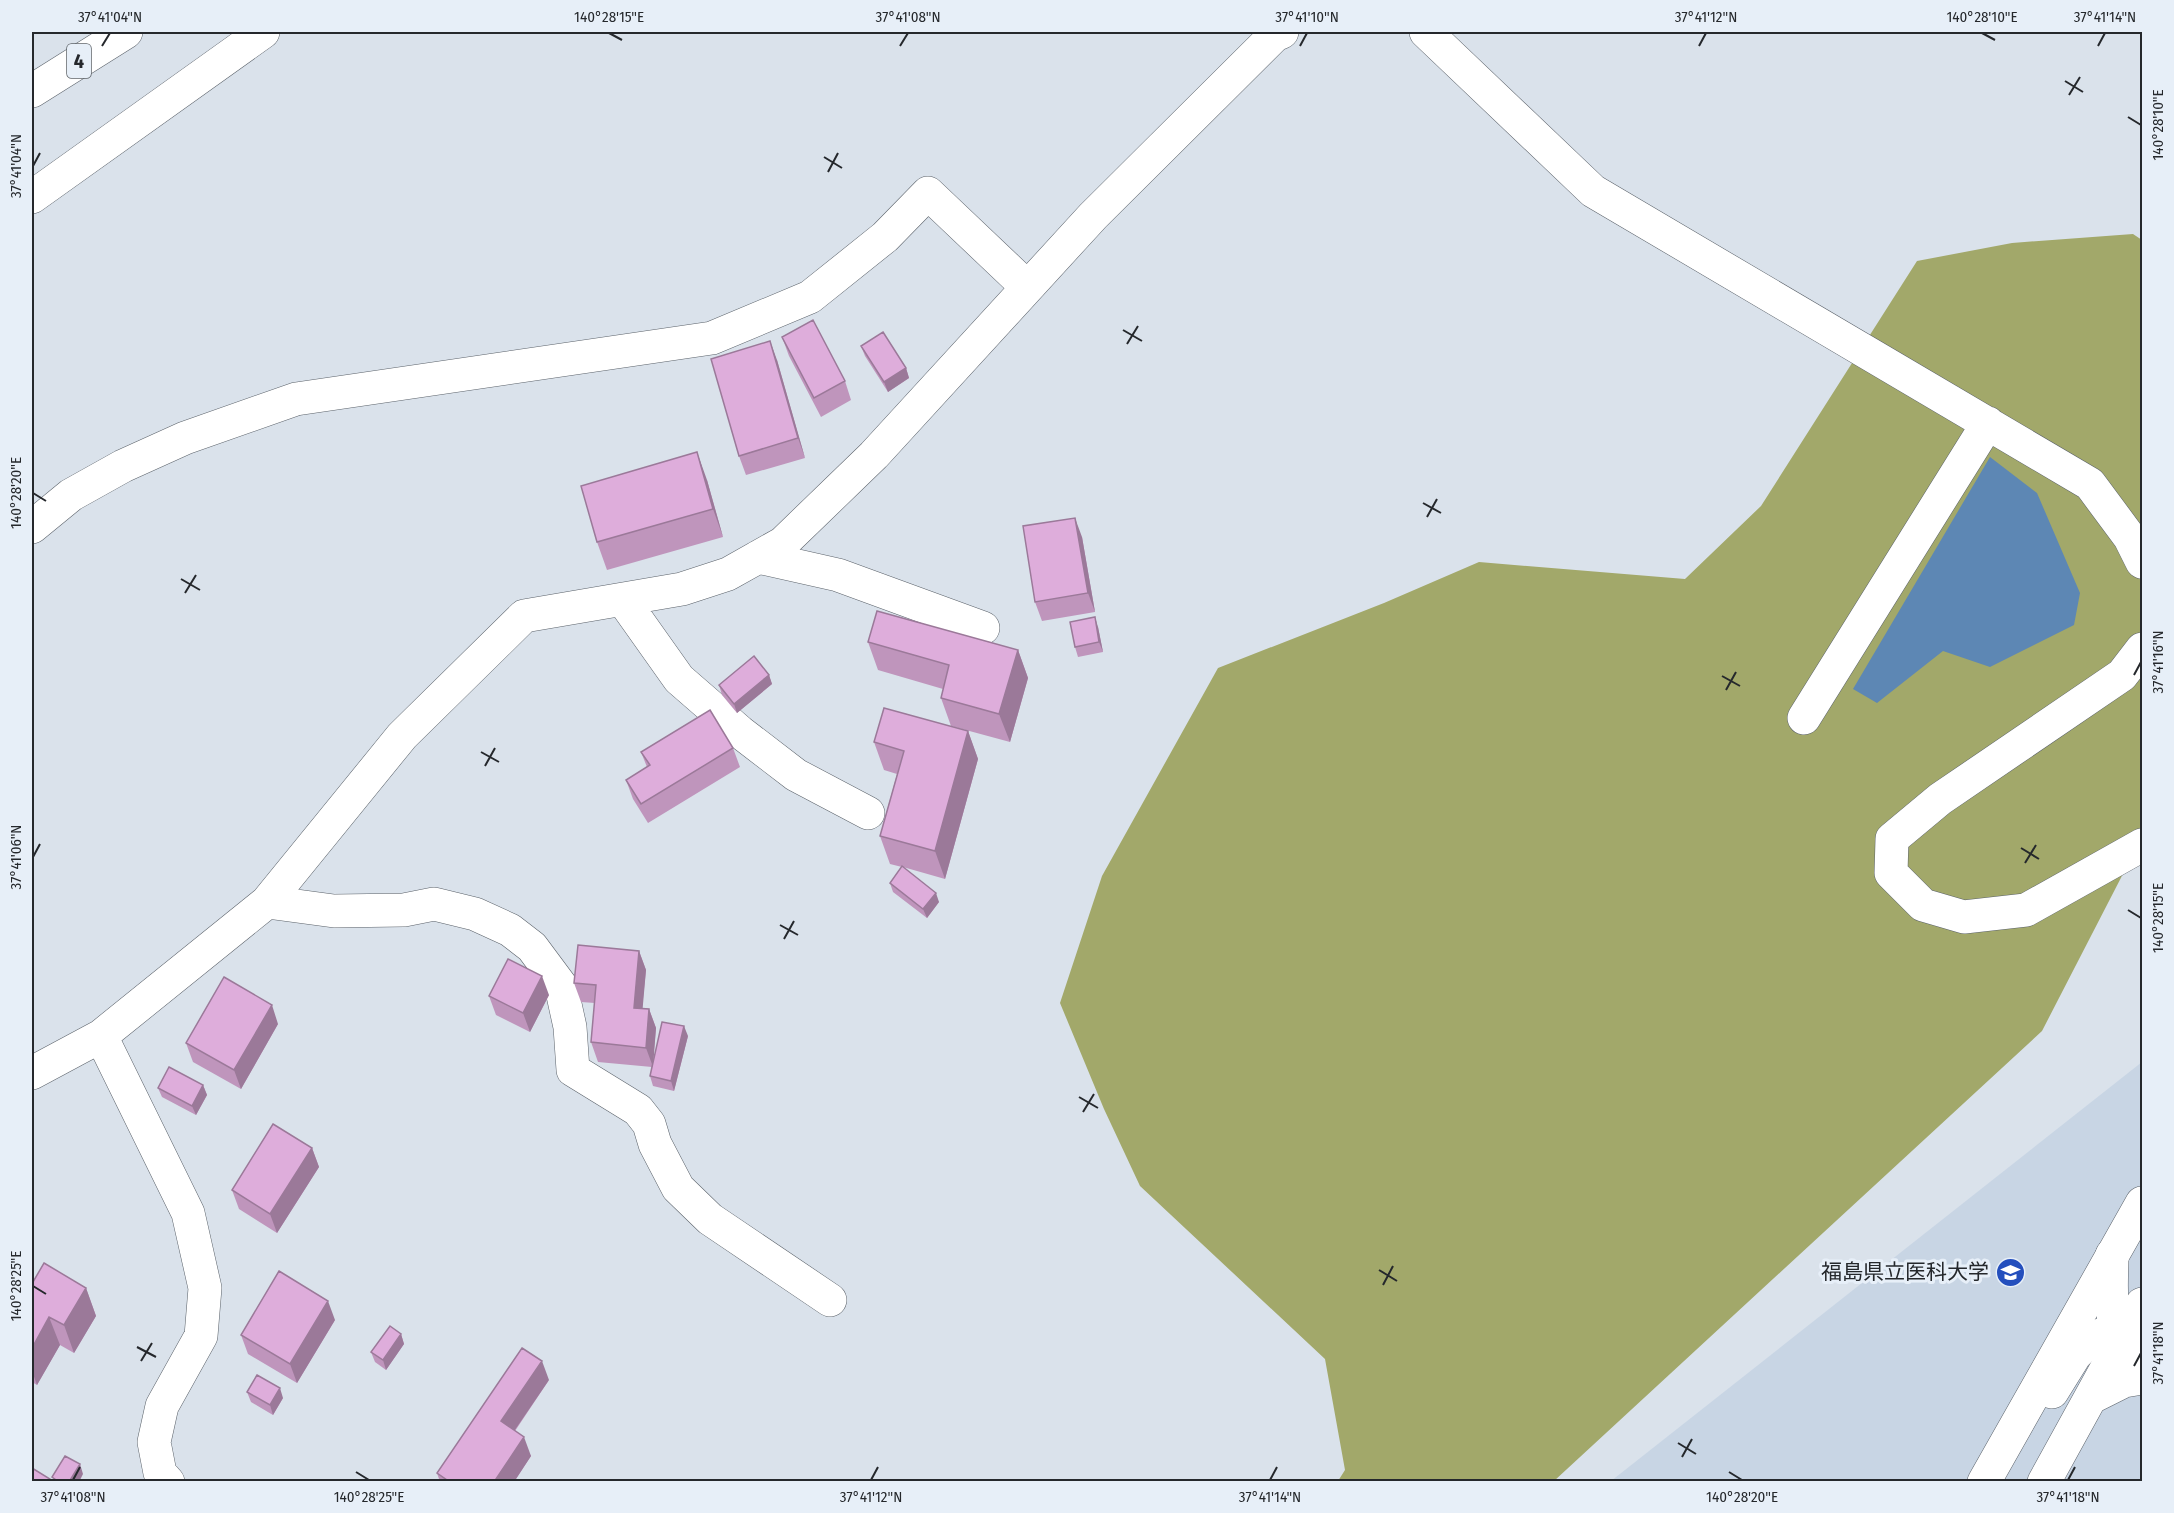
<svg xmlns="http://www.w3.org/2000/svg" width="2174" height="1513" viewBox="0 0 2174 1513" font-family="'Fira Sans Condensed','Noto Sans JP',sans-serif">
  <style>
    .built { fill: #c8d5e4 }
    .forest { fill: #a2a86a }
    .water { fill: #5d87b4 }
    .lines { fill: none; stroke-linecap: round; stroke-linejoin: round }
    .street-casing { stroke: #5b626a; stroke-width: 34 }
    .secondary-casing { stroke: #5b626a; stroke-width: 34 }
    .highway-casing { stroke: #5b626a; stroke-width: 34 }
    .street { stroke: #fff; stroke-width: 33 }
    .secondary { stroke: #fff; stroke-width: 33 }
    .highway { stroke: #fff; stroke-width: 33 }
    .wall { fill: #bf95bc }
    .shaded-wall { fill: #9b7999 }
    .building { fill: #deaddb; stroke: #9b7999; stroke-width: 1.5 }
    .ticks { fill: none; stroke: #25282c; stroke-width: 2 }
    .labels { text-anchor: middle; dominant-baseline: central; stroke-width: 6; stroke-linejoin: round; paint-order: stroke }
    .shield { fill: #e7eff8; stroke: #5f6469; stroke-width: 1.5 }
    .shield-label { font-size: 20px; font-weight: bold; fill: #25282c }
    .poi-label { font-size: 21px; fill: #25282c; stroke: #e7eff8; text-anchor: end }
    .neatline { fill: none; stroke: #25282c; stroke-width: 2 }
    .ticks-label { font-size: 15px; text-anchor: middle; fill: #25282c }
  </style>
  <rect width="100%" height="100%" fill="#dae2eb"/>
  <!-- built -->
  <path class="built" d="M2142,1062V1481H1611Z"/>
  <!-- forest -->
  <path class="forest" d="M2133,234L2142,240V837L2042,1031L1554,1481H1338L1345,1470L1325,1359L1140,1186L1104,1109L1060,1003L1102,876L1218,668L1384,603L1479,562L1685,579L1761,506L1917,261L2012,243Z"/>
  <!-- water -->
  <path class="water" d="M1990,457L2037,493L2080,593L2074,625L1990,667L1943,651L1877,703L1853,689Z"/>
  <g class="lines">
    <defs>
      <path id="street" d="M1426,32L1593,191L2090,484L2130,538L2142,562
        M32,527L71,495L123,466L185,438L296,399L712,338L810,297L885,237L928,193L1027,287
        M758,557L838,575L983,628
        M623,600L679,679L740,732L796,775L868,813
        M2142,649L2122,675L1940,799L1892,839L1891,873L1923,905L1964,917L2026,910L2142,845
        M1804,718L1988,423
        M267,902L334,911L404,910L434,904L475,914L510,930L532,947L561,986L570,1027L573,1070L638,1110L649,1124L655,1144L678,1188L710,1219L830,1300
        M101,1036L188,1213L205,1288L201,1336L162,1406L154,1442L160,1473L168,1482
        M32,1073L101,1036L267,902L402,736L524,616L682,589L728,574L783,543L874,455L1093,216L1275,35L1282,32
        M2112,1255C2112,1288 2104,1343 2142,1357
        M2052,1392L2075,1355L2086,1344L2137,1314L2142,1313
        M2092,1397L2124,1381L2142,1378"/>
      <path id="secondary" d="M1984,1482L2142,1203
        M2044,1482L2142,1304"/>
      <path id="highway" d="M32,91L126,32
        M32,197L263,32"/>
    </defs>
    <!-- street casing -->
    <use href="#street" class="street-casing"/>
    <!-- secondary casing -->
    <use href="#secondary" class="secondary-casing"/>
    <!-- highway casing -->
    <use href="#highway" class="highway-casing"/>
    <!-- street -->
    <use href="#street" class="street"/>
    <!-- secondary -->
    <use href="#secondary" class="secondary"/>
    <!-- highway -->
    <use href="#highway" class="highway"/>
  </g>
  <!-- wall -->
  <path class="wall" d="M782,337L845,381L851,400L821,417L789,356Z
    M861,346L906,368L909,378L888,392L865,356Z
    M777,360L805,458L746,475L739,456Z
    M707,480L723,537L607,570L597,542Z
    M1082,537L1095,612L1042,621L1035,602Z
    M1098,627L1103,652L1078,657L1075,647Z
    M868,642L1018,650L1028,678L1010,742L951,726L941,698L943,689L878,670Z
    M769,675L772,684L737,713L722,695L719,685Z
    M968,731L978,759L945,879L903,867L939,902L927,918L893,892L890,883L902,867L890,864L880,836L897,774L884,770L874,742Z
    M733,748L740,767L648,823L633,799L626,780L647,767L641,752Z
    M639,951L646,970L642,1008L649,1009L656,1028L653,1061L688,1036L674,1091L653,1086L650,1076L652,1067L598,1062L591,1042L595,1003L581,1002L574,983Z
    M549,995L530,1032L496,1015L489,996Z
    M278,1024L241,1089L193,1062L186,1043Z
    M203,1085L207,1095L196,1115L162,1097L158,1088Z
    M312,1148L319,1167L277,1233L239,1209L232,1190Z
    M32,1281L86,1288L96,1316L74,1353L60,1345L37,1385L32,1382Z
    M335,1320L297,1383L248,1354L241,1335Z
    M401,1334L404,1344L386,1370L375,1362L371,1352Z
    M549,1380L515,1431L531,1456L514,1482H440L437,1473Z
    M247,1392L283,1398L273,1415L251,1402Z"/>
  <!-- shaded-wall -->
  <path class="shaded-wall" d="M770,341L777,360L805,458L798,438Z
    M906,368L909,378L888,392L884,382Z
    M697,452L707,480L723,537L713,509Z
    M1075,518L1082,537L1095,612L1088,593Z
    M1095,617L1098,627L1103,652L1099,642Z
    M1018,650L1028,678L1010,742L999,714Z
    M769,675L772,684L737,713L734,704Z
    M968,731L978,759L945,879L935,851Z
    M936,893L939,902L927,918L923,909Z
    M639,951L646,970L641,1027L634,1008Z
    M542,976L549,995L530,1032L523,1013Z
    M272,1005L278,1024L241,1089L234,1070Z
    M649,1009L656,1028L653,1067L646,1048Z
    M684,1026L688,1036L674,1091L671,1081Z
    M203,1085L207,1095L196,1115L192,1106Z
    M312,1148L319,1167L277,1233L270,1214Z
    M86,1288L96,1316L74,1353L64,1325Z
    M328,1301L335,1320L297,1383L290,1364Z
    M49,1317L60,1345L37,1385L32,1371V1348Z
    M401,1334L404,1344L386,1370L383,1360Z
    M542,1361L549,1380L508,1440L501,1421Z
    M280,1388L283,1398L273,1415L270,1405Z
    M524,1437L531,1456L514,1482H494Z
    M80,1464L83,1474L79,1482H69Z"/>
  <!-- building -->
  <path class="building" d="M813,320L845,381L814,398L782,337Z
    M883,332L906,368L884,382L861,346Z
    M770,341L798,438L739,456L711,359Z
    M697,452L713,509L597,542L581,486Z
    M1075,518L1088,593L1035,602L1023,526Z
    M877,611L1018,650L999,714L941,698L949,665L868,642Z
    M1095,617L1099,642L1075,647L1070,622Z
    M754,656L769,675L734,704L719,685Z
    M884,708L968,731L935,851L880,836L904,751L874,742Z
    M710,710L733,748L641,804L626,780L650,765L641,752Z
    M902,866L936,893L923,909L890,883Z
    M578,945L639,951L634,1008L649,1009L646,1048L591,1042L596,985L574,983Z
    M508,959L542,976L523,1013L489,996Z
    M224,977L272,1005L234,1070L186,1043Z
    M662,1022L684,1026L671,1081L650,1076Z
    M169,1067L203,1085L192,1106L158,1088Z
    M273,1124L312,1148L270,1214L232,1190Z
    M44,1263L86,1288L64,1325L49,1317L32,1348V1281L33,1282Z
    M279,1271L328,1301L290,1364L241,1335Z
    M390,1326L401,1334L383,1360L371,1352Z
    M522,1348L542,1361L501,1421L524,1437L494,1482H450L437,1473Z
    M257,1375L280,1388L270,1405L247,1392Z
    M65,1456L80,1464L69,1482H59L52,1477Z
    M32,1468L50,1479L49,1482H32Z"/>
  <!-- ticks -->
  <path class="ticks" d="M609,33L622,40M1982,33L1995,40M102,46L110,33M900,46L908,33M1300,46L1307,33M1699,46L1706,33M2098,46L2105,33M2065,81L2083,92M2069,95L2080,77M2128,117L2141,125M824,157L842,168M33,166L40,153M828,172L838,153M1123,330L1142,341M1127,344L1138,326M33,493L46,501M1423,503L1441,513M1427,517L1437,499M181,579L200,590M185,593L196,575M2134,675L2141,662M1722,676L1740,686M1726,690L1736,672M481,752L499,762M485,766L495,748M2021,848L2039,859M33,857L40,844M2025,863L2036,845M2128,910L2141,918M780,925L798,935M784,939L794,921M1079,1097L1098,1108M1083,1112L1094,1094M1379,1270L1397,1281M1383,1285L1393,1266M33,1286L46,1294M137,1347L156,1357M141,1361L152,1343M2134,1366L2141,1353M1678,1443L1696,1454M1682,1457L1692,1439M356,1472L369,1480M1729,1472L1742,1480M73,1480L80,1467M871,1480L878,1467M1270,1480L1277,1467M2068,1480L2075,1467"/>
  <!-- icons -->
  <defs>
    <symbol id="university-disc" viewBox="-11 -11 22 22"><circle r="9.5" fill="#244fbd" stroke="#e7eff8"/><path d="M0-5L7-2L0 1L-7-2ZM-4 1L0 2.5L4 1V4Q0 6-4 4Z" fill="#fff"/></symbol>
  </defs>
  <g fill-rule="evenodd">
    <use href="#university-disc" x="1994" y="1256" width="33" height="33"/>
  </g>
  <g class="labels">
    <!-- shield labels -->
    <rect class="shield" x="67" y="44" width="24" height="34" rx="4.5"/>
    <g class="shield-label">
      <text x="79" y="61">4</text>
    </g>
    <!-- poi labels -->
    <g class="poi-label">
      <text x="1989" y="1272">福島県立医科大学</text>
    </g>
  </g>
  <!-- border -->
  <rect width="2174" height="1513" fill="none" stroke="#e7eff8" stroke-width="66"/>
  <rect x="33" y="33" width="2108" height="1447" class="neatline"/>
  <g class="ticks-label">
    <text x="110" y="22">37°41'04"N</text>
    <text x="609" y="22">140°28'15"E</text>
    <text x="908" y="22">37°41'08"N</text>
    <text x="1307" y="22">37°41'10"N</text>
    <text x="1706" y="22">37°41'12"N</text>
    <text x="1982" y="22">140°28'10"E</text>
    <text x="2105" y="22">37°41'14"N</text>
    <text transform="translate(2158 125) rotate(-90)" y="5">140°28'10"E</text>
    <text transform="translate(16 166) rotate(-90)" y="5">37°41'04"N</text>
    <text transform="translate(16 493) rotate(-90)" y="5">140°28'20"E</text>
    <text transform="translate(2158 662) rotate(-90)" y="5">37°41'16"N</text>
    <text transform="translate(16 857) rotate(-90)" y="5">37°41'06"N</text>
    <text transform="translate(2158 918) rotate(-90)" y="5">140°28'15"E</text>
    <text transform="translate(16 1286) rotate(-90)" y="5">140°28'25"E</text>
    <text transform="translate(2158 1353) rotate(-90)" y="5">37°41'18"N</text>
    <text x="73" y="1502">37°41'08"N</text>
    <text x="369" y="1502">140°28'25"E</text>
    <text x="871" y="1502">37°41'12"N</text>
    <text x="1270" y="1502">37°41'14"N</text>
    <text x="1742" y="1502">140°28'20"E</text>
    <text x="2068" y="1502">37°41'18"N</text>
  </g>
</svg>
